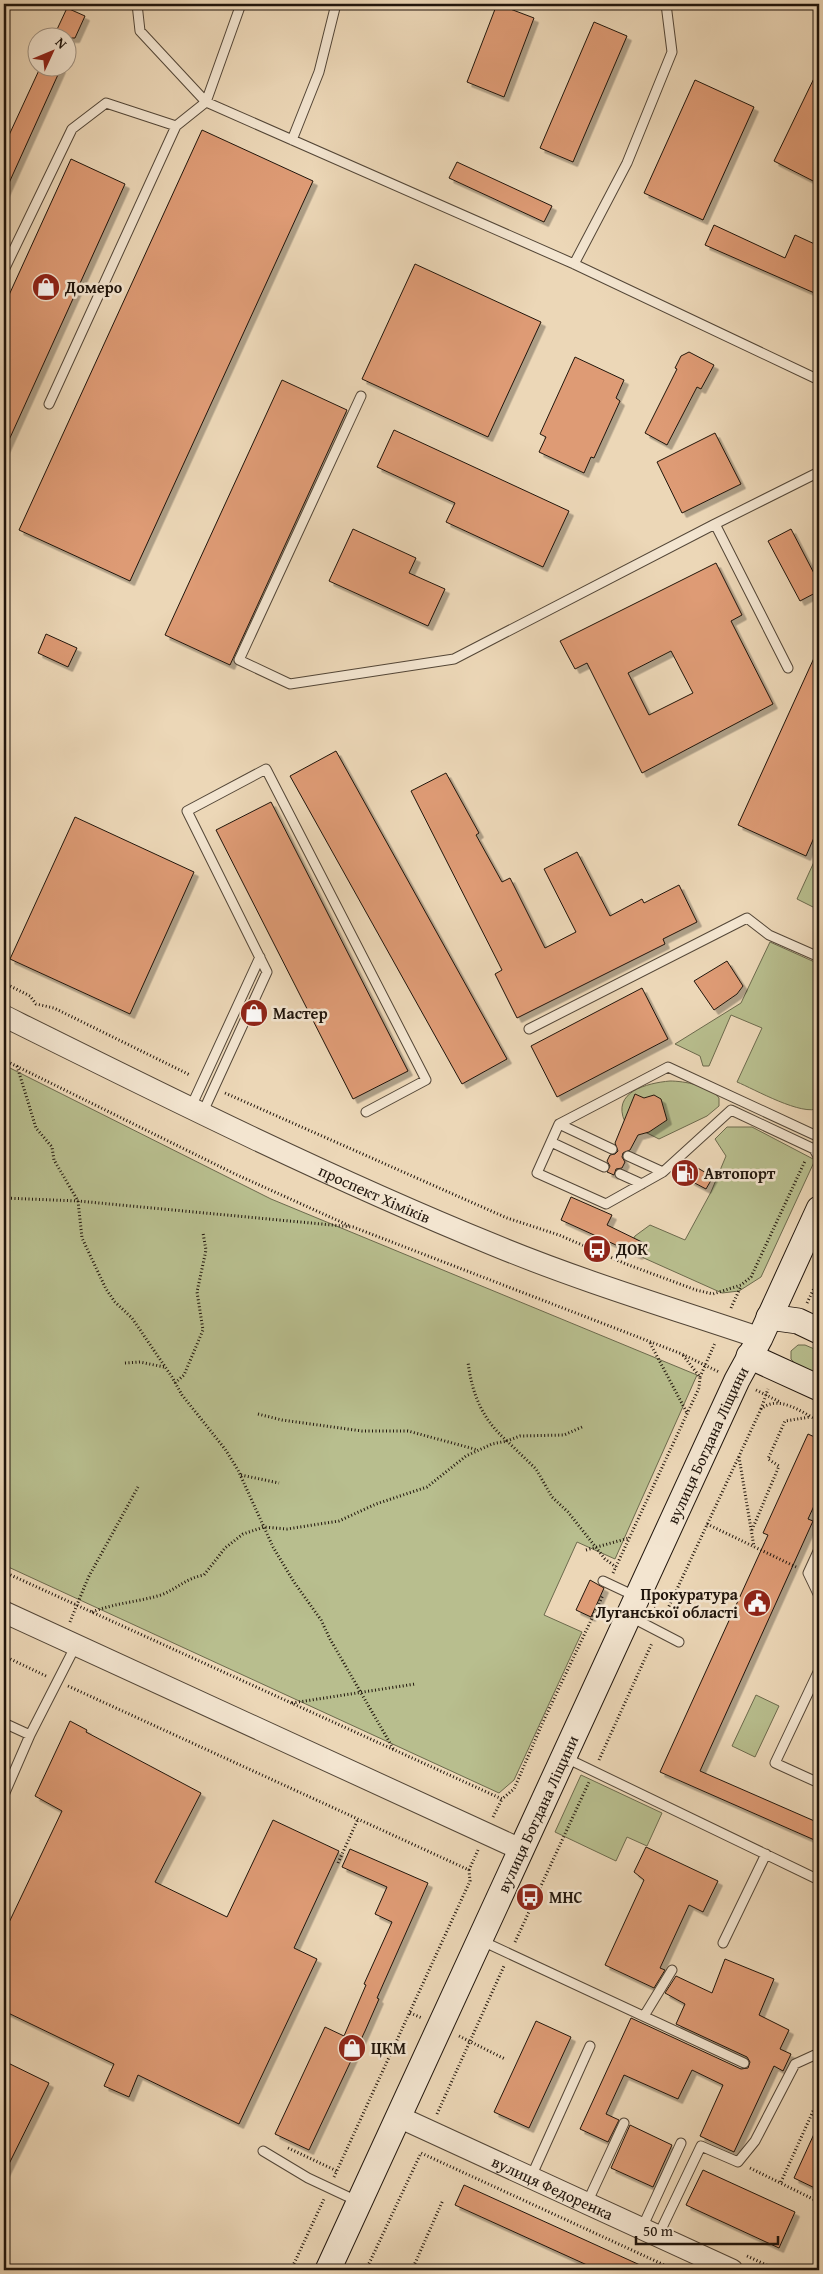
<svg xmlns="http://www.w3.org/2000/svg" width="823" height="2274" viewBox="0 0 823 2274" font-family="'Gentium Book Plus',serif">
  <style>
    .green { fill: #b8be8e; stroke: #6c6a4d }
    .building { fill: #de9b75; stroke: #20150c; fill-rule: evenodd; filter: url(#shadow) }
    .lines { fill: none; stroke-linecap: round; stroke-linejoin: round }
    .service-casing { stroke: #534637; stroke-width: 11 }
    .tertiary-casing { stroke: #534637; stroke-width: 23 }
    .secondary-casing { stroke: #20150c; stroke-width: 27 }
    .path { stroke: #20150c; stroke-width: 3; stroke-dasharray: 1 2.5; stroke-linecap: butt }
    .service { stroke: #f3e5d0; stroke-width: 9 }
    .tertiary { stroke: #f3e5d0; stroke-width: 21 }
    .secondary { stroke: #f3e5d0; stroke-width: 25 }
    .labels { text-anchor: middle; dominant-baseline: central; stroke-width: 5; stroke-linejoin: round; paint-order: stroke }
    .poi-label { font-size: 16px; font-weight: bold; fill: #20150c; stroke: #f3e5d0; text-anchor: start }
    .street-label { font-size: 16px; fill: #20150c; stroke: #f3e5d0 }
  </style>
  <defs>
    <filter id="shadow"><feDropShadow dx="4.5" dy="4.5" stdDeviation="0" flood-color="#0004"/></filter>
  </defs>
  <rect width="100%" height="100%" fill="#ecd7b7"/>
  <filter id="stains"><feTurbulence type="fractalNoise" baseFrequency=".004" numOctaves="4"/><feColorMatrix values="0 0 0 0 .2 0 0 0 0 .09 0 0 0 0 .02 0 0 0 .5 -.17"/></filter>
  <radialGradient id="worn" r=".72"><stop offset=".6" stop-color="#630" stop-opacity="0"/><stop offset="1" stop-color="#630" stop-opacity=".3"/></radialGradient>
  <!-- green -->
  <path class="green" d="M819,851V910L797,899Z
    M770,942L819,964V1108C803,1117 754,1089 737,1082L762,1028L731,1015L709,1066H703L700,1056L675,1044L741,1003Z
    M4,1065L271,1199L697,1375L615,1559L577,1542L544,1615L582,1632L514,1780L499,1793L4,1565Z
    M670,1081C684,1081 711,1086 719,1098V1106L707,1116L659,1139L625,1122C611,1092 647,1083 670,1081Z
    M727,1127H752L815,1160L761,1277L739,1291L722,1293L626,1250L635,1236L650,1225L685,1240L711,1192L726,1156L715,1139Z
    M798,1345H805L819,1351V1376L796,1365L791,1359V1351Z
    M756,1695L779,1706L755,1757L732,1746Z
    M581,1775L662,1813L647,1846L627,1837L616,1861L555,1832Z"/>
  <!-- building -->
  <path class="building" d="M497,4L534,18L504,97L467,82Z
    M67,8L85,16L75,38H53Z
    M594,22L627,36L573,162L540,148Z
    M40,68H61L4,194V146Z
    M819,68V184L774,161Z
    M695,80L754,107L703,220L644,193Z
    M202,130L313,181L130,581L19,530Z
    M71,159L125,184L4,451V306Z
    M457,162L552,206L544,222L449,178Z
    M714,225L785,258L795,235L819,246V295L705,245Z
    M415,264L541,322L488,437L362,379Z
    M689,352L714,365L701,389L697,387L667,445L645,433L677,369L675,368L681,356Z
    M575,357L624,380L616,398L620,401L594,458L591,457L584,473L539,452L546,437L540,434Z
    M282,380L347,410L230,665L165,635Z
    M394,430L569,511L543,567L446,522L455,503L377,467Z
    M715,433L741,484L682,513L657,462Z
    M353,529L416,558L409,573L445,589L428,626L329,581Z
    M791,529L819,583V591L800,601L768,541Z
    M716,563L742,615L731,621L773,704L642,773L587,663L575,669L560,641ZM671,651L693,693L649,715L628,673Z
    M46,634L77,648L68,667L38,653Z
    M819,647V826L806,856L738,825Z
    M336,751L507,1059L462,1084L290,776Z
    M446,773L479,833L476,835L502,882L510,878L545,948L576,932L544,869L577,852L610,916L642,899L644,903L679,885L697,922L663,939L665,944L517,1018L495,974L502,970L411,791Z
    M271,802L408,1071L353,1099L216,830Z
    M75,817L194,872L130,1014L10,959Z
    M727,961L743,986L737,994L714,1010L694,981Z
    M642,988L668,1039L557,1097L531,1046Z
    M635,1094L644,1098L654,1095L661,1099L667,1120L649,1132L638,1135L630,1150L623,1153L622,1157L625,1162L622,1168L616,1169L614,1175L607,1172L610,1166L607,1161L610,1155L615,1154L618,1151L615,1143Z
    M696,1167L713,1177L706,1189L689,1180Z
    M571,1197L612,1215L607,1225L644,1243L638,1255L561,1220Z
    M808,1434L819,1439V1495L808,1519L813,1521L700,1771L819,1823V1842L660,1772L768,1535L763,1533Z
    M590,1580L604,1588L591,1617L576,1610Z
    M70,1721L87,1730L86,1732L201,1793L155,1882L227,1917L273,1820L339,1851L294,1948L317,1959L239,2124L138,2075L129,2097L104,2086L114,2064L4,2011V1933L62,1811L35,1796Z
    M646,1847L718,1881L703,1912L689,1905L660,1968L665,1970L654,1988L605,1965L644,1880L634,1872Z
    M350,1849L428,1883L377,1998L379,1999L365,2031L309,2150L275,2134L325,2027L344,2036L366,1985L364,1984L392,1922L375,1914L387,1887L342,1867Z
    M725,1959L774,1979L759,2015L789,2030L780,2049L791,2054L783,2071L774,2066L734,2152L700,2136L723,2085L692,2070L678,2099L624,2075L606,2114L619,2120L608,2142L580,2129L631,2018L741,2069L748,2068L750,2062L747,2057L676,2024L685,2004L665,1993L676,1976L712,1993Z
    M536,2021L571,2037L529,2128L494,2112Z
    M4,2061L49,2083L4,2174Z
    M819,2123V2190L794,2178Z
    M630,2125L672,2145L653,2187L611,2168Z
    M703,2170L795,2212L779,2248L686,2205Z
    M464,2185L651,2270H598L455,2205Z"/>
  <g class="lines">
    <defs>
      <path id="service" d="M241,4L206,102L574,264L819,380
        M292,140L319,72L336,4
        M574,264L627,163L672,52L666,4
        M4,270L72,129L106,103L176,126
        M361,396L239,660L290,684L454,659L715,524
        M49,404L176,126L206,102L140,31L137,4
        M788,668L715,524L819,472
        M529,1029L747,918L769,935L819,957
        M190,1109L260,957
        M202,1114L267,972L187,811L266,769L426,1080L366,1112
        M559,1124L612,1149
        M819,1137L668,1067L559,1124L537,1173L606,1204L663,1172L731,1110L814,1149L819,1158
        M551,1142L604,1167
        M628,1156L663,1172
        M620,1174L642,1184
        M819,1549L808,1573L819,1596
        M603,1581L637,1597
        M629,1616L679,1642
        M819,1670L775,1763L819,1783
        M4,1723L30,1735L76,1645
        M566,1758L819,1880
        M4,1795L30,1735
        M482,1941L744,2063
        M723,1943L766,1854
        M644,2016L672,1970
        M263,2151L308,2178L357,2201
        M531,2177L590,2046
        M587,2203L624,2123
        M642,2228L681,2143
        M658,2236L701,2146L738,2162L755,2141L795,2064L819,2053"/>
      <g id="tertiary">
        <path id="s1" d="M4,1016C165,1096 327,1177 494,1245C581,1281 671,1308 760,1338"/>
        <path d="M4,1612L522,1850"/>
        <path id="s2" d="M399,2117L732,2270"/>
      </g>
      <g id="secondary">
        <path d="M769,1317L798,1321L819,1331"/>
        <path d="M749,1356L819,1388"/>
        <path id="s3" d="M328,2270L737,1380L760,1338L819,1209"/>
      </g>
    </defs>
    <!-- service casing -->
    <use href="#service" class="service-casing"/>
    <!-- tertiary casing -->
    <use href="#tertiary" class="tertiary-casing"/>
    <!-- secondary casing -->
    <use href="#secondary" class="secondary-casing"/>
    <!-- path -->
    <path class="path" d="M4,983L30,996L36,1004L54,1008L190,1075
      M4,1060L235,1174L350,1226
      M17,1066L36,1128L52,1147L54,1160L78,1201L82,1238L106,1289L115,1302L132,1318L172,1377L182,1395L225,1449L238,1470L273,1547L294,1582L321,1620L330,1639L394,1750
      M225,1093L507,1218L559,1235L626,1264L696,1290L713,1294L741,1285L751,1277L805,1161
      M4,1198L78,1201L353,1227L682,1354L719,1372
      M819,1282V1290
      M807,1303L819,1278
      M731,1308L741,1286
      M650,1343L687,1413
      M125,1363L140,1362L164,1367
      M700,1377L715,1343
      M175,1383L184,1375L203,1330L197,1292L206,1250L203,1233
      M756,1390L780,1402
      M761,1409L768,1389
      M258,1414L282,1420L362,1431H408L478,1450
      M582,1427L564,1435L520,1436L507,1441L536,1469L552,1497L568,1512L605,1559L616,1567
      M739,1457L754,1547
      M241,1475L279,1483
      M707,1524L796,1567
      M752,1530L779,1466L768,1459L785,1421L810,1417
      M586,1550L629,1538
      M4,1572L502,1799L514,1789L542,1724L603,1595
      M613,1573L699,1388L700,1377L682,1354
      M654,1608L665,1613
      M92,1612C115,1603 138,1602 161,1595C177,1589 186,1578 204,1575L225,1548L243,1534L264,1527L287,1529L339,1521L376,1504L427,1487L466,1456L492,1444L507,1441C482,1419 472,1394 468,1362
      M663,1619L761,1409C779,1394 801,1412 819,1421
      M70,1622L88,1578L138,1487
      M4,1656L46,1676
      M68,1686L469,1870L470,1881L334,2177
      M292,1703L415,1684
      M599,1760L652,1643
      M493,1817L502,1799
      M338,1863L358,1819
      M469,1870L478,1850
      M515,1942L589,1782
      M410,2013L422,2018
      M459,2036L505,2059
      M437,2114L504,1966
      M288,2148L337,2171
      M750,2168L819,2202
      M781,2182L819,2098
      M747,2256L777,2270
      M291,2270L324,2199
      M366,2270L421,2153L675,2270
      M412,2270L443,2200
      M814,2270L819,2266"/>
    <!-- service -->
    <use href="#service" class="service"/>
    <!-- tertiary -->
    <use href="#tertiary" class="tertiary"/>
    <!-- secondary -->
    <use href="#secondary" class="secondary"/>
  </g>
  <!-- icons -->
  <defs>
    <symbol id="shop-disc" viewBox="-11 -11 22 22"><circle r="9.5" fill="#8f2418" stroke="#f3e5d0"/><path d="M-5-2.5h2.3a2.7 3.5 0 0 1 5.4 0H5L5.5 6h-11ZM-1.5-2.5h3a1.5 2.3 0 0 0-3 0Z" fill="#fff"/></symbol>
    <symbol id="fuel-disc" viewBox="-11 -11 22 22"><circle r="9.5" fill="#8f2418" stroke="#f3e5d0"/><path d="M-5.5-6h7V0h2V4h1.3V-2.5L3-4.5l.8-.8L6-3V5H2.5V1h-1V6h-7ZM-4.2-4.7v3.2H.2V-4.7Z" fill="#fff"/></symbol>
    <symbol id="bus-disc" viewBox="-11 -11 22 22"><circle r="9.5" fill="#8f2418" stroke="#f3e5d0"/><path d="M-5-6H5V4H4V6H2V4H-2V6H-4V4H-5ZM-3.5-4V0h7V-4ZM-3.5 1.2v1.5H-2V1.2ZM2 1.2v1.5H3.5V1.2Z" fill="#fff"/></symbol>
    <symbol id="civic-disc" viewBox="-11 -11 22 22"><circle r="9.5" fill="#8f2418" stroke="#f3e5d0"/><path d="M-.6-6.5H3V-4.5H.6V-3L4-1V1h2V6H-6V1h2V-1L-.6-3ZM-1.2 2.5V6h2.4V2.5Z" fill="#fff"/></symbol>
  </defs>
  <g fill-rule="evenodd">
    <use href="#shop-disc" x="30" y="271" width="32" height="32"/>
    <use href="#shop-disc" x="238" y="997" width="32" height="32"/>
    <use href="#fuel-disc" x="669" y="1157" width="32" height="32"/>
    <use href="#bus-disc" x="581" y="1233" width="32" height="32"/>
    <use href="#civic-disc" x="741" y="1587" width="32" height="32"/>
    <use href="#bus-disc" x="514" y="1881" width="32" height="32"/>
    <use href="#shop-disc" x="336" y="2032" width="32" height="32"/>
  </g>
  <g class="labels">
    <!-- poi labels -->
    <g class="poi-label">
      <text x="65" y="287">Домеро</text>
      <text x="273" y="1013">Мастер</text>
      <text x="704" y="1173">Автопорт</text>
      <text x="616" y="1249">ДОК</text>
      <text x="738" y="1594" text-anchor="end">Прокуратура<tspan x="738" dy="18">Луганської області</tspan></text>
      <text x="549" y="1897">МНС</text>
      <text x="371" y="2048">ЦКМ</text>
    </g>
    <!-- street labels -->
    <g class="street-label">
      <text stroke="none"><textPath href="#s1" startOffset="411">проспект Хіміків</textPath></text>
      <text stroke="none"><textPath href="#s3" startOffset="908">вулиця Богдана Ліщини</textPath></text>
      <text stroke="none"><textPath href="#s3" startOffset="502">вулиця Богдана Ліщини</textPath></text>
      <text stroke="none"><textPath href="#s2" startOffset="169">вулиця Федоренка</textPath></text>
    </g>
  </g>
  <!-- margin -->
  <rect width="823" height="2274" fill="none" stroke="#ecd7b7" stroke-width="20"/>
  <rect x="5" y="5" width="813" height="2264" fill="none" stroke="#20150c" stroke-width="2.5"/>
  <rect x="10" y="10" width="803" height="2254" fill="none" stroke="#20150c"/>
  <!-- north arrow -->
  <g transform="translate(52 52) rotate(46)"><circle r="24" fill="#f3e5d0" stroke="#9f9282"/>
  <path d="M0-4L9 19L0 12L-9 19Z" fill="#8f2418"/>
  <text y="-8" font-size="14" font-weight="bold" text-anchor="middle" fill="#20150c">N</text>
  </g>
  <!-- scale -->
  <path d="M636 2236v8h142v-8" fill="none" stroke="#20150c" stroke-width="2.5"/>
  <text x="643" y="2236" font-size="15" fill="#20150c" stroke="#f3e5d0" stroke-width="4" paint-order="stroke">50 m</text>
  <rect width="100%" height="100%" filter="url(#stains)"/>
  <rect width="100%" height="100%" fill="url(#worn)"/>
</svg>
